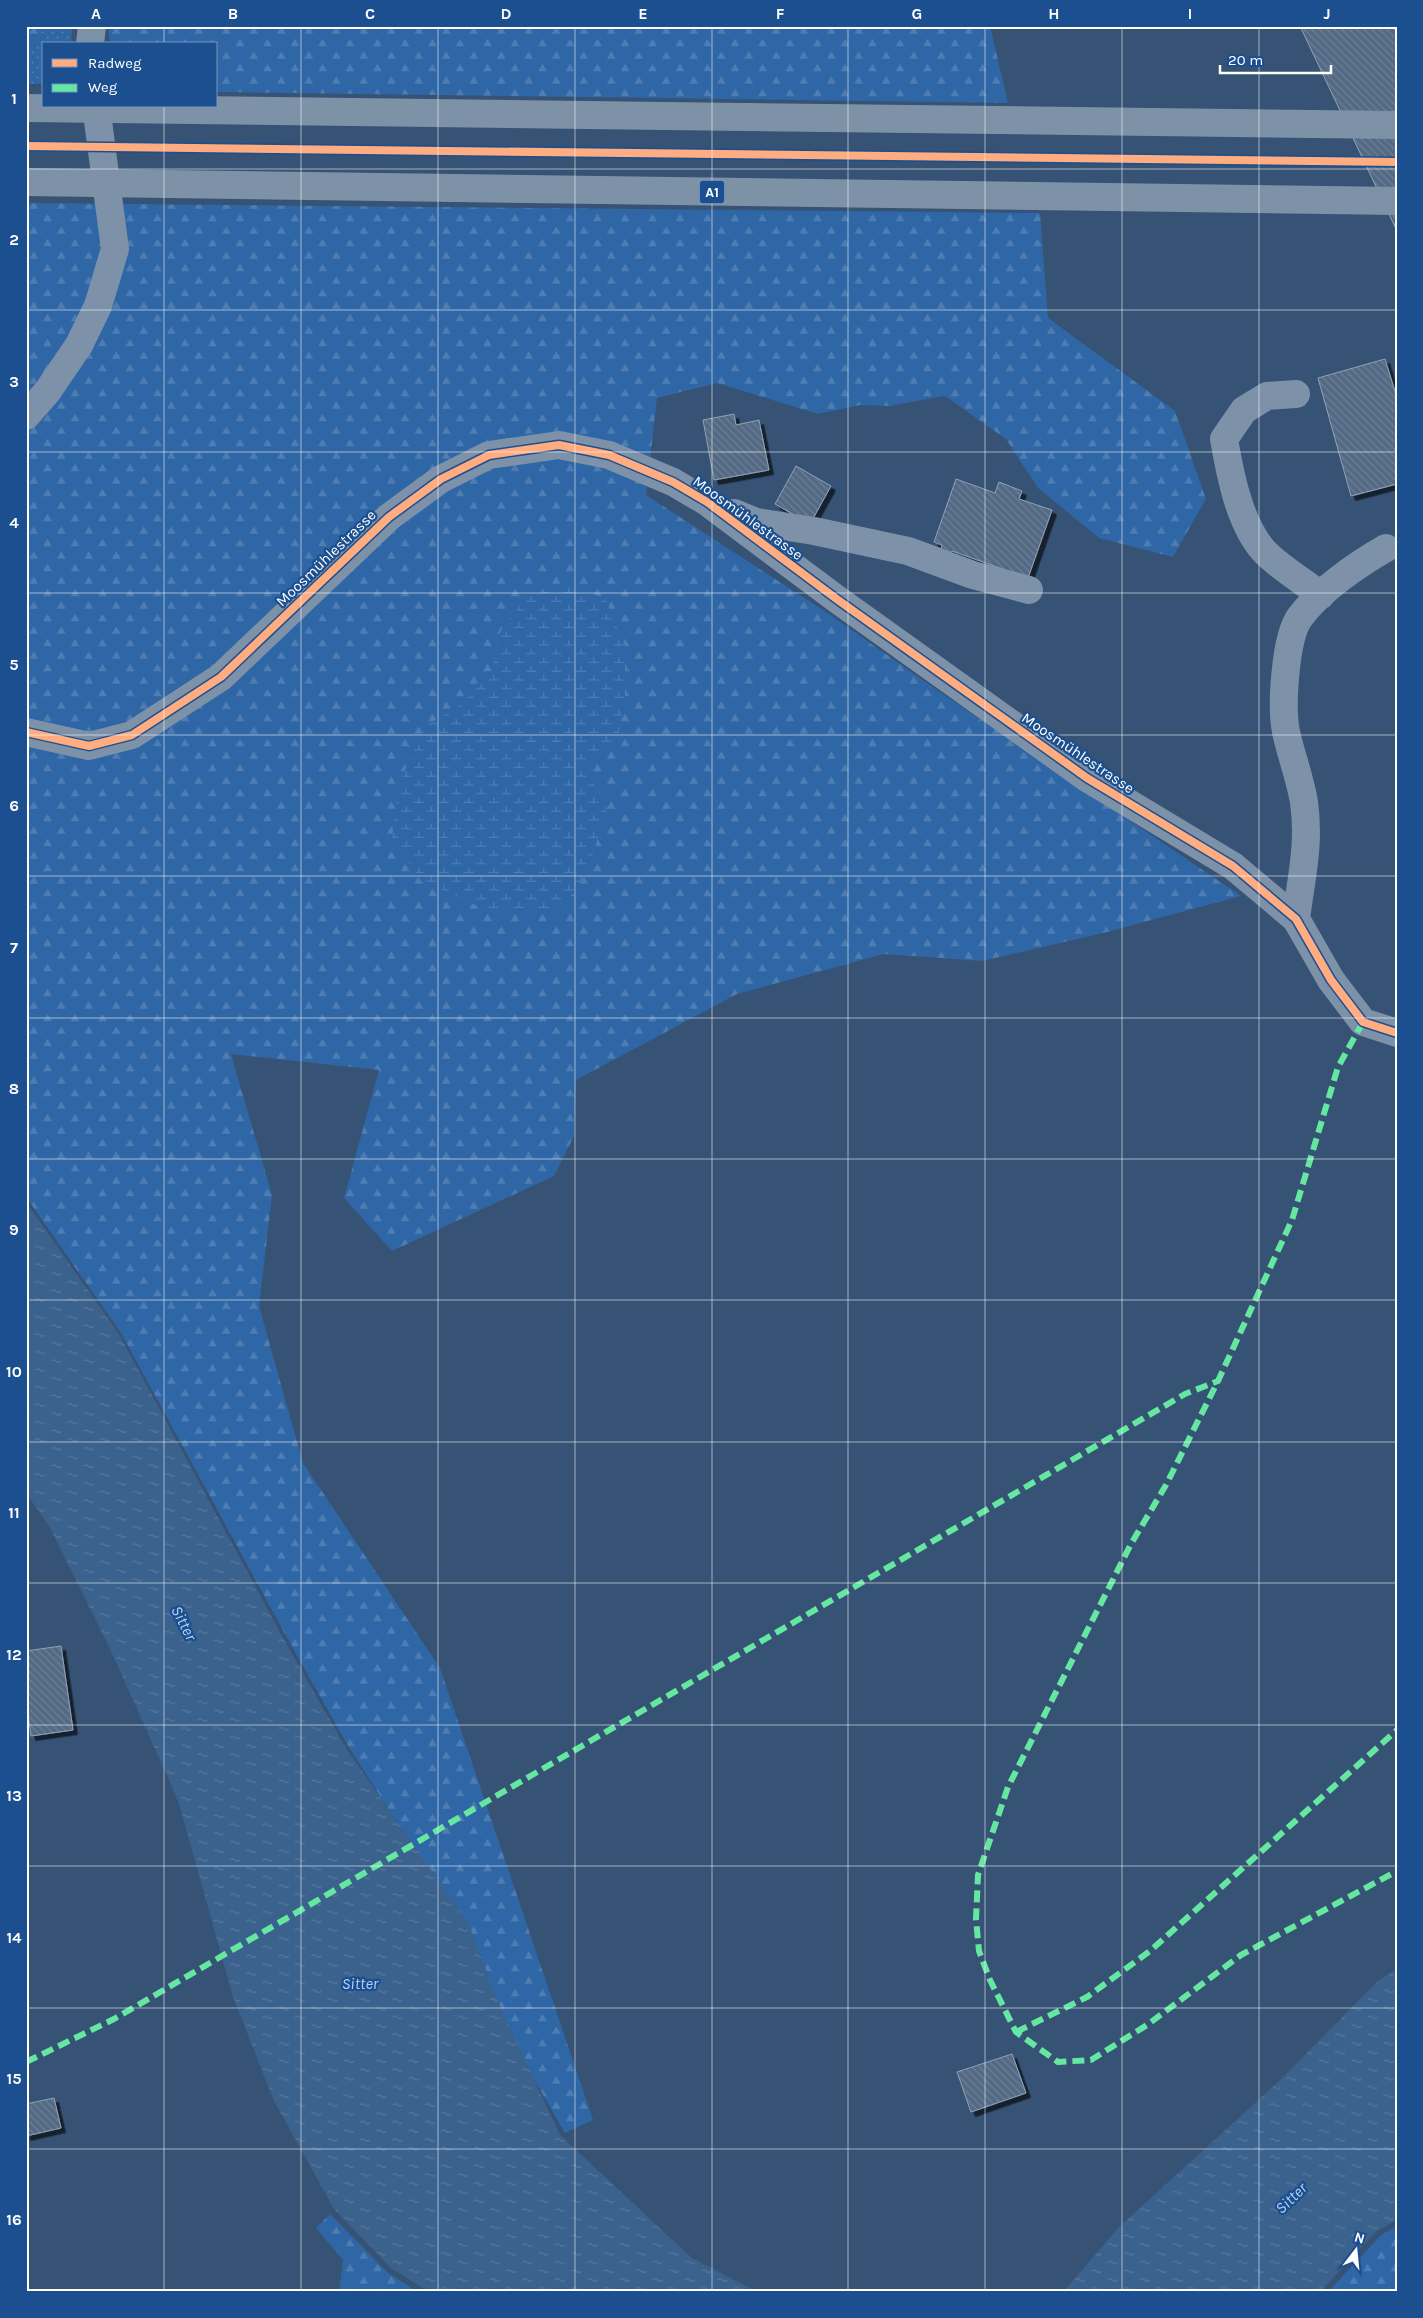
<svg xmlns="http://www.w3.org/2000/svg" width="1423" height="2318" viewBox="0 0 1423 2318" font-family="Karla,sans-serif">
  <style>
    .grass { fill: url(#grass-dots) }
    .forest { fill: url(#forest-firs) }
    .wetland { fill: url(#wetland-marsh) }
    .water { fill: url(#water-ripples) }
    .building { fill: url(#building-back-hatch); stroke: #92a2b6; filter: url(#shadow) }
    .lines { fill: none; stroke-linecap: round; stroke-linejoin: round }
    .minor { stroke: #7d92a8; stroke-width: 28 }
    .highway { stroke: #7e92a7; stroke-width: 28 }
    .quiet { stroke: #66e7a1; stroke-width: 6; stroke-dasharray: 12 6; stroke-linecap: butt }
    .cycleway-casing { stroke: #1b4f8f; stroke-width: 11 }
    .cycleway { stroke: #ffac80; stroke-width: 8 }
    .grid { fill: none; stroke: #fff; stroke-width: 1; stroke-opacity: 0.55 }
    .labels { text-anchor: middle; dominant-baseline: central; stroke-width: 4.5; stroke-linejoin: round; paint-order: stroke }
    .shield { fill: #1b4f8f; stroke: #bbcadd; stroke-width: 1 }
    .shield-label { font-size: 14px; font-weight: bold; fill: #fff }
    .street-label { font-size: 15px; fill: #fff; stroke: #1b4f8f }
    .water-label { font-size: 16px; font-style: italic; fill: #b5d3f5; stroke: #1b4f8f }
    .neatline { fill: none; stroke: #fff; stroke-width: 2 }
    .grid-label { font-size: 16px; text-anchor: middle; font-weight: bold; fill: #fff }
  </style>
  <defs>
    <pattern id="grass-dots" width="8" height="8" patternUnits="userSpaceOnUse" patternTransform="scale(1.25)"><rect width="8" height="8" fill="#2f66a5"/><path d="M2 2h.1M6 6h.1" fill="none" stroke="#4e7db2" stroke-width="1.8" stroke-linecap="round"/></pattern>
    <pattern id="forest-firs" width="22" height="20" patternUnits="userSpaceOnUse" patternTransform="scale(1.25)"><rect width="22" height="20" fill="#2f66a5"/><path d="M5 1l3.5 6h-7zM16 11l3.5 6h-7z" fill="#4e7db2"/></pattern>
    <pattern id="wetland-marsh" width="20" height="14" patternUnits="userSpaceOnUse" patternTransform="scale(1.25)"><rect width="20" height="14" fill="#2f66a5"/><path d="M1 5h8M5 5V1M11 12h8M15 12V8" fill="none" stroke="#4e7db2"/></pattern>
    <pattern id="water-ripples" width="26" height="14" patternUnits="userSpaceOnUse" patternTransform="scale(1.25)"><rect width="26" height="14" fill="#3b618d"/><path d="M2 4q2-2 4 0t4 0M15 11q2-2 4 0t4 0" fill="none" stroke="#58799e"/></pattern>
    <pattern id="building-back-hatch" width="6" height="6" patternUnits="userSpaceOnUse" patternTransform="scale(1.25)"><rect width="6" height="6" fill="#526984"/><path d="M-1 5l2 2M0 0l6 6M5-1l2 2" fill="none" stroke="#6c8096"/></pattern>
    <filter id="shadow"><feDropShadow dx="4.5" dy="4.5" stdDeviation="0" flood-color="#0009"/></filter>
  </defs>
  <rect width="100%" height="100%" fill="#365274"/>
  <!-- grass -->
  <path class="grass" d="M26,26H72L71,44H44V84H26Z"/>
  <!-- forest -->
  <path class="forest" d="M26,26H41L37,45L26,51Z
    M108,26H990L1008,103L216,92V44H110Z
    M26,203L1040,213L1048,318L1175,411L1206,499L1173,557L1099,538L1038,488L1006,439L945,396L889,406L860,405L818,414L717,383L657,398L646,495L826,612L937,690L1241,896L1103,933L982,961L884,954L737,994L576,1080L574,1136L554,1176L392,1251L344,1198L379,1070L231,1054L272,1195L259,1306L303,1463L440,1668L593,2120L565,2133L499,2018L438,1886L348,1746L285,1634L121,1333L26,1197Z
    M330,2214L388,2273L418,2292H339L343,2260L316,2228Z
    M1397,2226V2292H1328L1380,2236Z"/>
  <!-- wetland -->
  <path class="wetland" d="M565,586L605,598L625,646V696L618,737L583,770L608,804L588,871L561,910L492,912L421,881L392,837L399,785L423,728L461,704L491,674L500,632L525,598Z"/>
  <!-- water -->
  <path class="water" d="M26,1202L119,1334L282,1636L346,1748L468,1923L502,2011L560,2135L692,2258L758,2292H429L392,2269L334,2209L274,2101L233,1997L178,1800L110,1649L49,1526L26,1493Z
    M1397,1969V2220L1377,2231L1320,2292H1063L1119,2227L1279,2081L1378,1981Z"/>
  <!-- building -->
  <path class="building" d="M1300,26H1397V231Z
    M1385,359L1397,398V484L1351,496L1318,378Z
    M734,414L736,425L759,420L769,470L714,480L703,420Z
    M796,466L831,486L810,524L775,504Z
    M956,479L995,493L999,482L1022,491L1019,499L1052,510L1028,578L952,551L949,560L939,557L942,545L934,542Z
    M61,1646L73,1730L31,1736L26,1700V1651Z
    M1012,2054L1026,2093L971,2112L957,2072Z
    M54,2098L61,2128L26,2136V2104Z"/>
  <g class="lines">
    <!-- minor -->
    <path class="minor" d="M90,44L92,26
      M1296,394L1267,396L1244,410L1224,439C1230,474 1239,522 1263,550C1275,564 1305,583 1321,595
      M26,416L47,392L79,345L98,306L115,249L96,106
      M734,513L756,522L814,531L908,551L973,575L1029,590
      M26,732L89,746L132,735L221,677L389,517L441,479L489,455L559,445L609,455L673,482L707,502L838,600L1087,778L1233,866L1296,919L1331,980L1363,1022L1397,1033
      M1296,919C1301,878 1310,845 1304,802C1300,778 1291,755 1286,732C1281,707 1285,637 1300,617C1320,590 1358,564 1386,548"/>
    <!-- highway -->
    <path class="highway" d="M26,108L1397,125
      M26,182L1397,201"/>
    <!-- quiet -->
    <path class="quiet" d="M1363,1022L1338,1067L1292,1220L1218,1381L1166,1485L1131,1544L1008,1787L978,1875L976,1919L979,1951L990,1980L1016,2032L1058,2062L1091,2060L1147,2025L1241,1955L1397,1871
      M1016,2032L1087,1997L1150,1951L1397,1730
      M26,2062L114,2019L1185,1394L1218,1381"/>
    <defs>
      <path id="cycleway" d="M26,146L1397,162
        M26,732L89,746L132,735L221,677L389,517L441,479L489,455L559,445L609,455L673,482L707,502L838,600L1087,778L1233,866L1296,919L1331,980L1363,1022L1397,1033"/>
    </defs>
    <!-- cycleway casing -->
    <use href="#cycleway" class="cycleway-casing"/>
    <!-- cycleway -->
    <use href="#cycleway" class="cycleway"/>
  </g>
  <!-- grid -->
  <path class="grid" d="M164,26V44M301,26V2292M438,26V2292M575,26V2292M712,26V2292M848,26V2292M985,26V2292M1122,26V2292M1259,26V2292M164,106V2292M26,169H1397M26,310H1397M26,452H1397M26,593H1397M26,735H1397M26,876H1397M26,1018H1397M26,1159H1397M26,1300H1397M26,1442H1397M26,1583H1397M26,1725H1397M26,1866H1397M26,2008H1397M26,2149H1397"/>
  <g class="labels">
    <!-- shield labels -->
    <rect class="shield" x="699.5" y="180.5" width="25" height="23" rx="4"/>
    <g class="shield-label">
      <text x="712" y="192">A1</text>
    </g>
    <!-- street labels -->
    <g class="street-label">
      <text transform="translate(748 518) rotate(36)">Moosmühlestrasse</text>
      <text transform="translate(326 558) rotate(-44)">Moosmühlestrasse</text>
      <text transform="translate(1078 753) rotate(34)">Moosmühlestrasse</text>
    </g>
    <!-- water labels -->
    <g class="water-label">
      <text transform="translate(184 1623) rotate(63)">Sitter</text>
      <text x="360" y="1983">Sitter</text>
      <text transform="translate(1291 2198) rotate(-44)">Sitter</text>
    </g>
  </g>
  <!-- border -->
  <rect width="1423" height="2318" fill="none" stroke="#1b4f8f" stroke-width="55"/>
  <!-- legend -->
  <rect x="42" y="42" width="175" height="65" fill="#1b4f8f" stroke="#7695bc"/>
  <rect x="52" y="59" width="25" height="8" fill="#ffac80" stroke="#7695bc"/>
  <text x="88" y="68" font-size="15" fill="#ffffff">Radweg</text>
  <rect x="52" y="84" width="25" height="8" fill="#66e7a1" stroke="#7695bc"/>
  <text x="88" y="92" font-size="15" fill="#ffffff">Weg</text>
  <!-- north arrow -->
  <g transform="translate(1356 2250) rotate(16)" stroke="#1b4f8f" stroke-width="4" paint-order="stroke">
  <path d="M0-4L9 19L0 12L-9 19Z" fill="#ffffff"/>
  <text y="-8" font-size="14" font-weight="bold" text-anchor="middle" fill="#ffffff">N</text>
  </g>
  <!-- scale -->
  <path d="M1220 65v8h111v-8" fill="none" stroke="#ffffff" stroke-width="2.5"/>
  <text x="1228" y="65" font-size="15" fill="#ffffff" stroke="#1b4f8f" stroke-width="4" paint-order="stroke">20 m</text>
  <rect x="28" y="28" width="1368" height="2262" class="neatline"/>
  <g class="grid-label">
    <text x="96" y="19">A</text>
    <text x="233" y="19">B</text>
    <text x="370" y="19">C</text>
    <text x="506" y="19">D</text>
    <text x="643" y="19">E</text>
    <text x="780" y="19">F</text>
    <text x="917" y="19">G</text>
    <text x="1054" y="19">H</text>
    <text x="1190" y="19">I</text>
    <text x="1327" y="19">J</text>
    <text x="14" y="104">1</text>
    <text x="14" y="245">2</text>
    <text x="14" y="387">3</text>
    <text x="14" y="528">4</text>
    <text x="14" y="670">5</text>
    <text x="14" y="811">6</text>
    <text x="14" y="953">7</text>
    <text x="14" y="1094">8</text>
    <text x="14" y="1235">9</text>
    <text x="14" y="1377">10</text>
    <text x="14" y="1518">11</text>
    <text x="14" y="1660">12</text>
    <text x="14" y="1801">13</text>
    <text x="14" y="1943">14</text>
    <text x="14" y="2084">15</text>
    <text x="14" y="2225">16</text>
  </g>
</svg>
